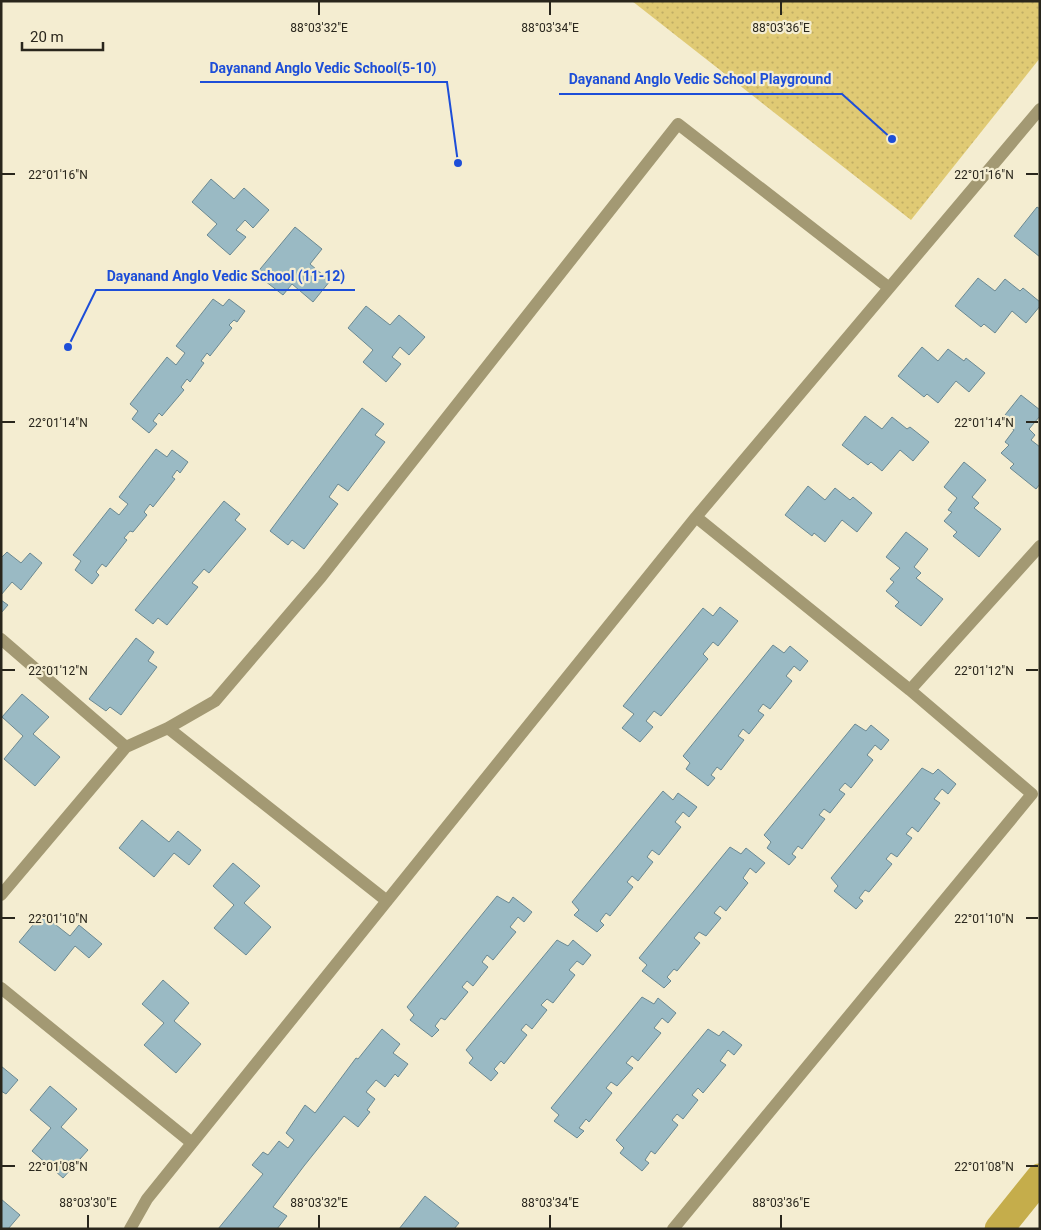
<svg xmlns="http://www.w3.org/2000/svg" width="1041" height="1230" viewBox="0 0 1041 1230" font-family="Roboto,sans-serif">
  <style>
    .park { fill: url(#park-dots) }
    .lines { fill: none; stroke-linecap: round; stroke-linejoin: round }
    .canal { stroke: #c5ad4b; stroke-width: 29 }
    .building { fill: #9abac4; stroke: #6b8992 }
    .minor { stroke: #a39973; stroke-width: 12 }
    .ticks { fill: none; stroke: #29261c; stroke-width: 2 }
    .ticks-label { font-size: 12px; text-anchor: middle; fill: #29261c; stroke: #f4edd1; stroke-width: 4.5; stroke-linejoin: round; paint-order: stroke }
    .leader { fill: none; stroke: #1d4ed8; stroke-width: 2 }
    .callout-dot { fill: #1d4ed8; stroke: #f4edd1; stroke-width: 2 }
    .callout-label { font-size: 14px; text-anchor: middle; font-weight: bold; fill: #1d4ed8; stroke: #f4edd1; stroke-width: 4.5; stroke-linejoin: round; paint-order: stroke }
  </style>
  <defs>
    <pattern id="park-dots" width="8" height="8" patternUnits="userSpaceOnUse" patternTransform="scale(1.25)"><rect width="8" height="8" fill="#e0ca74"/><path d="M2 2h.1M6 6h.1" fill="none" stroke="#c0ad64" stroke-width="1.8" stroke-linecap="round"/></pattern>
  </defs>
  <rect width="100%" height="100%" fill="#f4edd1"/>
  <!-- park -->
  <path class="park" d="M632,1H1040V58L911,220Z"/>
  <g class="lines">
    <!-- canal -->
    <path class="canal" d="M999,1229L1040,1178"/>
  </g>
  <!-- building -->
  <path class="building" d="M211,179L234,199L244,188L269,210L253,228L245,220L236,230L246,237L230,255L207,235L217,224L192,202Z
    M1037,207L1040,209V257L1014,236Z
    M295,227L322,249L310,264L330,281L313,302L292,284L283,295L256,274Z
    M978,278L995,291L1005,279L1020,291L1023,288L1040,302V306L1026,323L1012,311L995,333L984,324L981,327L955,306Z
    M213,299L223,306L229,299L245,311L237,322L234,320L229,325L232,328L210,356L207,353L201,361L204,363L190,382L187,379L181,387L184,390L162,416L159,413L153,421L157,424L149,433L132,419L138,411L130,404L167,357L176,365L185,353L176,346Z
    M366,306L390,325L399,315L425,337L409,355L400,347L392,357L401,364L386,382L363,362L373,350L348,328Z
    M922,347L938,361L948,349L964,361L966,358L985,373L969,392L956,381L938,403L927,394L924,397L898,376Z
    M1021,395L1040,410V416L1029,429L1035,435L1031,440L1040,447V484L1036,489L1010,468L1014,464L1001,453L1009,445L1005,442L1014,430L1001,420Z
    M362,408L384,424L375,435L385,442L348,491L338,484L329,497L338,504L304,549L292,540L288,545L270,531Z
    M865,416L882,429L892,417L907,429L910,427L929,442L913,461L900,450L882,471L871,462L868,465L842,445Z
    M156,449L167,457L172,450L188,462L180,473L177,470L172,477L175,479L153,507L150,504L144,512L147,515L133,532L130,531L124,538L127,540L106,567L102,564L96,572L99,575L92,584L75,570L81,561L73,555L110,508L119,515L128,504L119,497Z
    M964,462L986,480L972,497L979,503L974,508L1001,529L979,557L953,536L957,532L944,521L952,512L948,510L957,498L944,487Z
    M808,486L825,500L835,488L850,500L853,497L872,513L857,532L842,520L825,542L814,533L812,536L785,515Z
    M224,501L240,514L235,520L246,529L209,573L204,569L192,583L198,587L167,625L158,618L153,624L135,610Z
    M906,532L928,549L914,567L921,573L916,578L943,599L921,626L895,606L899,602L886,591L894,582L890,579L900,568L886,557Z
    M7,552L21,563L30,553L42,563L21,590L12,582L1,595V558Z
    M1,600L8,605L1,613Z
    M720,607L738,621L718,646L713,642L703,654L708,659L661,716L654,711L646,721L653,727L640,742L622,728L634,714L623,706L703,608L713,616Z
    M136,638L154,652L148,661L157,667L121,715L110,707L106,711L89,699Z
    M773,645L784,653L790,646L808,661L800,671L794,666L786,676L792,681L770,709L763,704L758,711L764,715L749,734L743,729L738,736L744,740L721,770L717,767L711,775L715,778L708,786L686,769L690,763L683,756Z
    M22,694L49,717L33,734L60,757L35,786L4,759L23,736L2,717Z
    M855,724L866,731L871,725L889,740L881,750L875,745L867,755L873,760L851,788L845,783L839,790L845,794L830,813L824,809L819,815L825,819L802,849L798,846L792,854L796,857L789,865L767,848L771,842L764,835Z
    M922,768L933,774L938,769L956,784L948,794L942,789L934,799L940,803L918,832L912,827L906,834L912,838L897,857L891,853L886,859L892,864L869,892L865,890L859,898L863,901L856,909L834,891L838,886L831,878Z
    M663,791L673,800L678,793L697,807L689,817L683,812L675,822L681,827L659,855L652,850L647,857L653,862L638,881L632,876L627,882L633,887L610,916L606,913L600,921L604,925L597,932L574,915L579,910L572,902Z
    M142,820L169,842L178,831L201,850L189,865L174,853L154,877L119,848Z
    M730,847L741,854L746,848L765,863L756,873L750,868L743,878L748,883L726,911L720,906L714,913L721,918L706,936L699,932L694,938L700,943L677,971L674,969L667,977L671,981L664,988L642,971L647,965L639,958Z
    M233,863L260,886L244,903L271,927L246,955L214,928L234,905L213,886Z
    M497,896L509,903L513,897L532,912L524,922L518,917L510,927L516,932L493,960L487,955L482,962L488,967L473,986L467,981L462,987L468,992L445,1020L441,1018L435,1026L439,1030L432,1037L410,1020L414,1015L407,1007Z
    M42,914L70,936L79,925L102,944L89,958L75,946L55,971L19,942Z
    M557,940L568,946L573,940L591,955L583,965L577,961L569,970L575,975L553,1003L547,999L541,1005L547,1010L532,1029L526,1024L521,1030L527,1035L504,1064L501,1061L494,1069L498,1073L491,1081L469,1063L473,1058L466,1050Z
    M163,980L189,1003L174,1021L201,1044L176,1073L144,1045L164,1023L142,1004Z
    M642,997L654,1004L658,998L676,1013L668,1023L662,1018L654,1028L661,1033L638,1061L632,1056L626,1063L633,1068L617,1086L611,1082L606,1088L612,1093L589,1122L586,1119L579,1128L584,1131L577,1138L554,1121L559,1115L551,1108Z
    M382,1029L400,1044L393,1053L408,1064L398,1077L395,1074L385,1087L376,1080L366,1092L375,1099L367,1110L370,1112L358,1127L344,1116L304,1166L273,1207L287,1216L277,1229H218L263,1174L252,1165L263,1152L268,1155L279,1141L288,1148L294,1140L286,1133L305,1105L315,1113L356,1058L358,1059Z
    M708,1029L719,1036L723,1031L742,1045L734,1055L728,1050L720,1061L726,1065L703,1093L698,1088L692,1095L698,1100L683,1119L677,1114L672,1120L678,1125L655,1154L651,1151L645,1160L649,1163L642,1171L620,1153L624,1148L616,1140Z
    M1,1066L18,1080L6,1094L1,1091Z
    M50,1086L77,1109L61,1127L88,1150L63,1178L32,1151L51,1128L30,1110Z
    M425,1196L459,1223L454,1229H399Z
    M1,1199L20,1215L8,1229H1Z"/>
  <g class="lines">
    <!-- minor -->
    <path class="minor" d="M696,517L1040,109
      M1,639L126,747
      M910,690L1040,546
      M168,728L387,901
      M1,895L126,747L168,728L215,701L321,577L678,124L888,287
      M1,988L192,1143
      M130,1229L147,1199L696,517L910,690L1032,794L673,1229"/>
  </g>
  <!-- ticks -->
  <path class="ticks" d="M319,2V15M550,2V15M781,2V15M2,174H15M1026,174H1038M2,422H15M1026,422H1038M2,670H15M1026,670H1038M2,918H15M1026,918H1038M2,1166H15M1026,1166H1038M88,1215V1228M319,1215V1228M550,1215V1228M781,1215V1228"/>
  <g class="ticks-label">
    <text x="319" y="32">88°03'32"E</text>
    <text x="550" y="32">88°03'34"E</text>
    <text x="781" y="32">88°03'36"E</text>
    <text x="58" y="179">22°01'16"N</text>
    <text x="984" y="179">22°01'16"N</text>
    <text x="58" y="427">22°01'14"N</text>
    <text x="984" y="427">22°01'14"N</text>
    <text x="58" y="675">22°01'12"N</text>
    <text x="984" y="675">22°01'12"N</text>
    <text x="58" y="923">22°01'10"N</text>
    <text x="984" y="923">22°01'10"N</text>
    <text x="58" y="1171">22°01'08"N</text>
    <text x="984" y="1171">22°01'08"N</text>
    <text x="88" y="1207">88°03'30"E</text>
    <text x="319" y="1207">88°03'32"E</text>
    <text x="550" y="1207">88°03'34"E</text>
    <text x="781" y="1207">88°03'36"E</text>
  </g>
  <!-- callouts -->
  <path class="leader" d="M458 163L447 82H200M892 139L842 94H559M68 347L96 290H355"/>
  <g class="callout-dot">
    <circle cx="458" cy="163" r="5"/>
    <circle cx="892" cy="139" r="5"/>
    <circle cx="68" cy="347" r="5"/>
  </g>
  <g class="callout-label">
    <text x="323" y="73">Dayanand Anglo Vedic School(5-10)</text>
    <text x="700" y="84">Dayanand Anglo Vedic School Playground</text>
    <text x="226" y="281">Dayanand Anglo Vedic School (11-12)</text>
  </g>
  <!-- border -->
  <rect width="1041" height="1230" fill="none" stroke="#29261c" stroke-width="5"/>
  <!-- scale -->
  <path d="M22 42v8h81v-8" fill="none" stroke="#29261c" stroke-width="2.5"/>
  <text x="30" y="42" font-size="15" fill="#29261c" stroke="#f4edd1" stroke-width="4" paint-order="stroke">20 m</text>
</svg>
